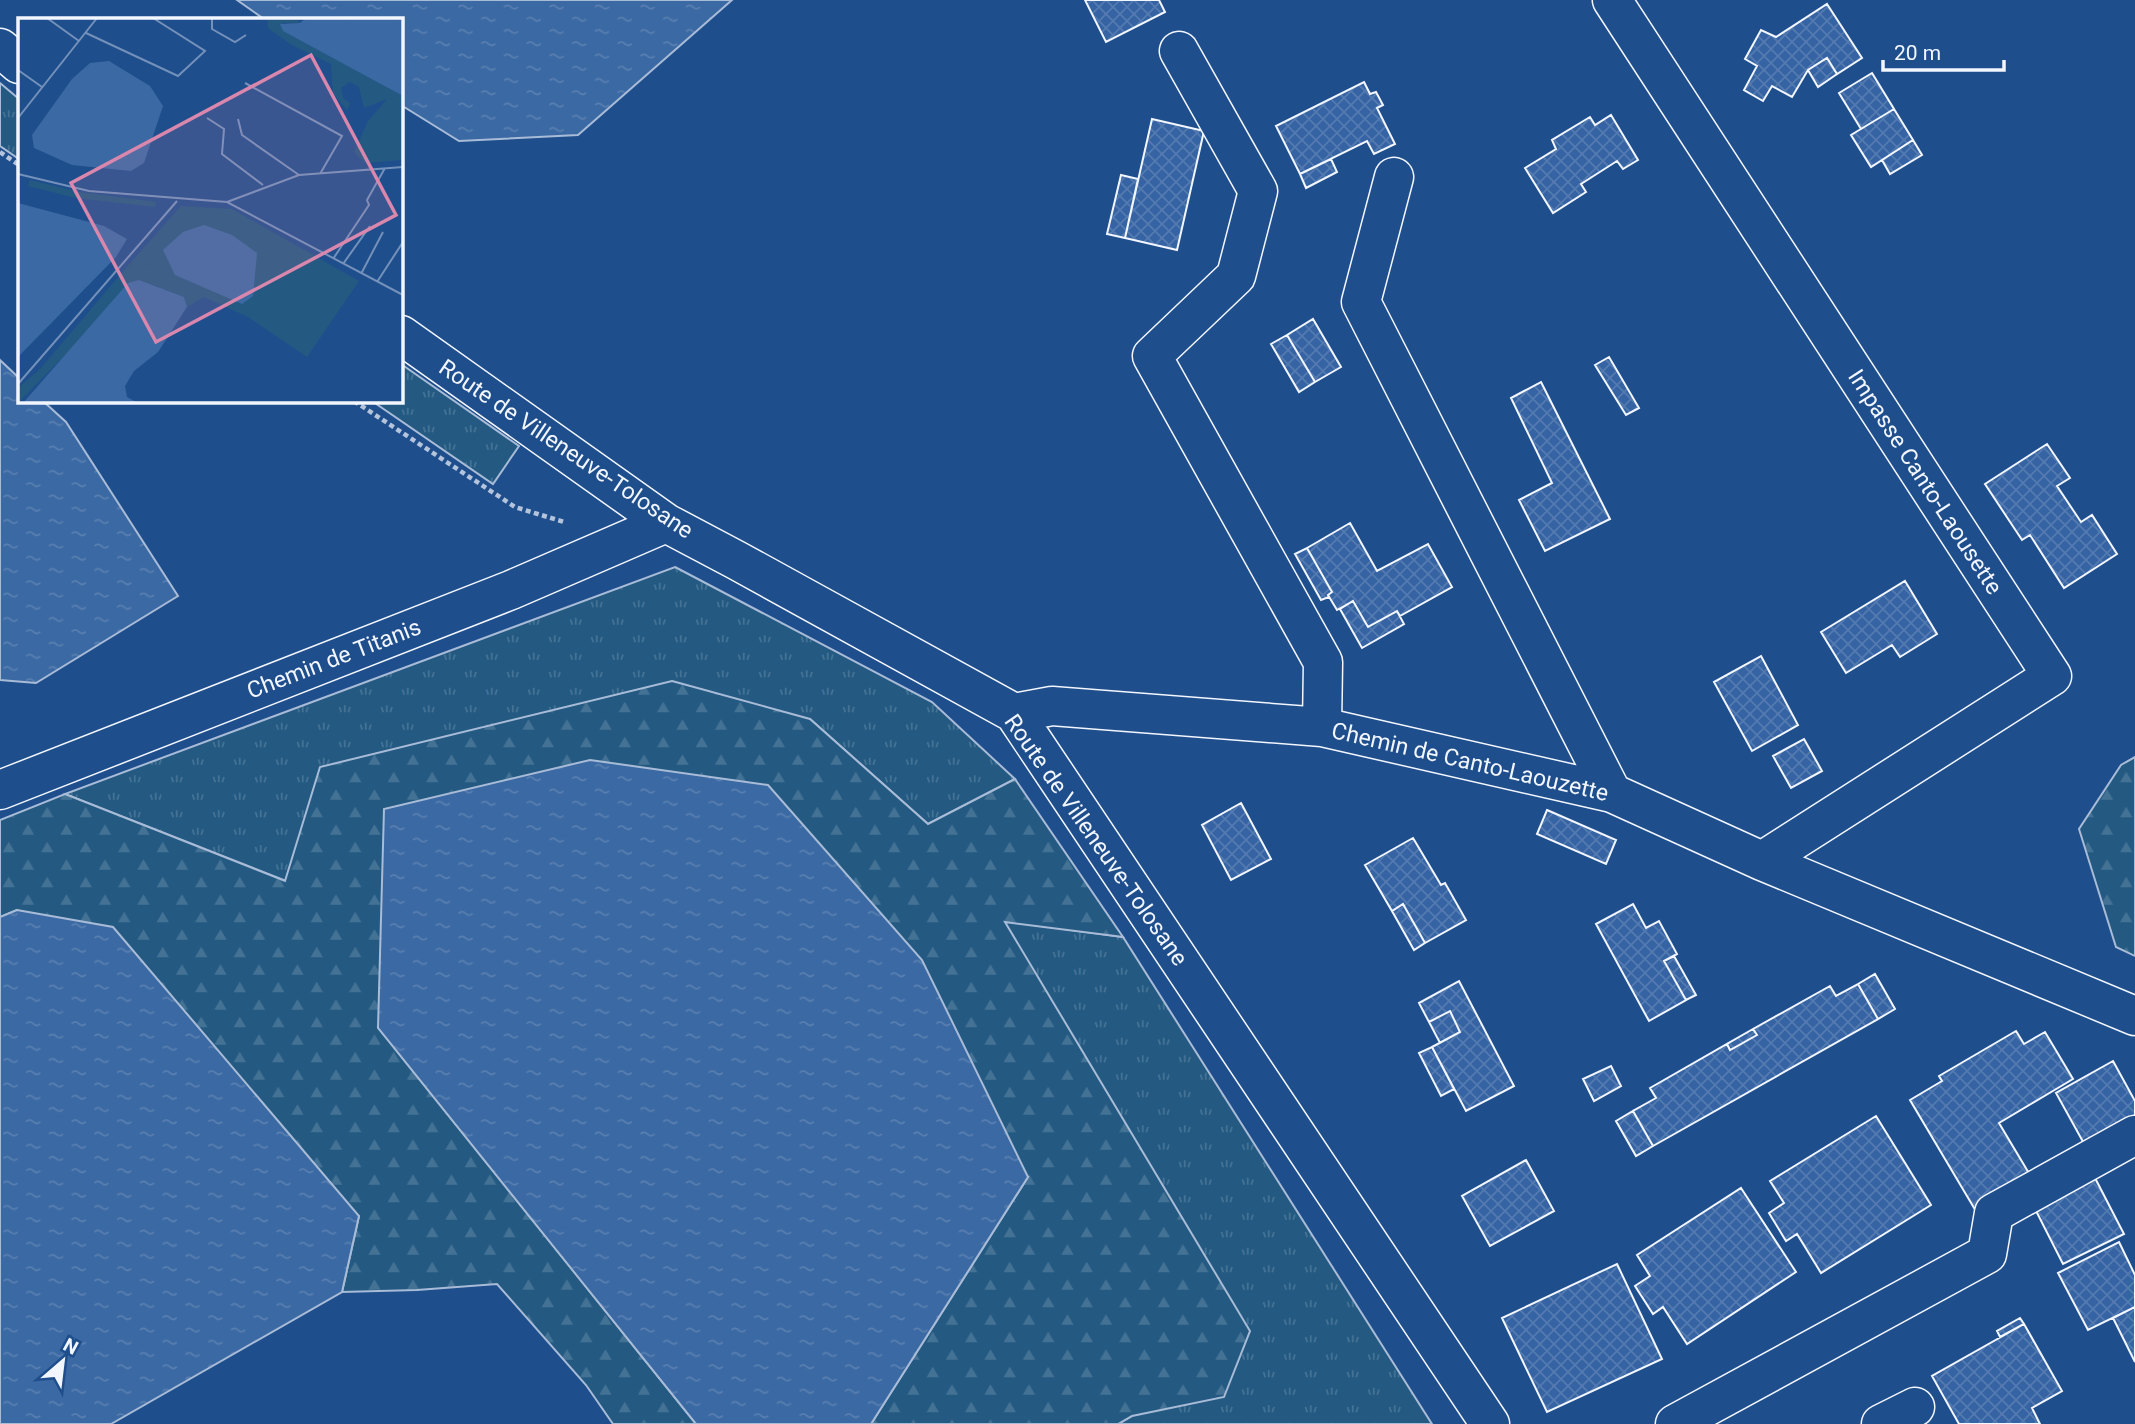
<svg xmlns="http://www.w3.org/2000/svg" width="2135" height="1424" viewBox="0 0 2135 1424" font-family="Roboto,sans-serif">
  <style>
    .grass { fill: url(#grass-tufts); stroke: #a8bbd7; stroke-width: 2 }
    .forest { fill: url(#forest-firs); stroke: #a8bbd7; stroke-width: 2 }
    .water { fill: url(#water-ripples); stroke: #a8bbd7; stroke-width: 2 }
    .building { fill: url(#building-cross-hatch); stroke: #f2f6ff; stroke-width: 2 }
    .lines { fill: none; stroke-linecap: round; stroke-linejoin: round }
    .minor-casing { stroke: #f2f6ff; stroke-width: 41 }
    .path { stroke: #b3c4dc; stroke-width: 4.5; stroke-dasharray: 5 3.5; stroke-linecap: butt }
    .minor { stroke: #1f4e8c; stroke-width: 38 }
    .labels { text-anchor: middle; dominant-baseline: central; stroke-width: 5; stroke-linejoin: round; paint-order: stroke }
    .street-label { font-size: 23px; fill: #f2f6ff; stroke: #1f4e8c }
    .inset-road { fill: none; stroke: #7391ba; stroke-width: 2 }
    .view { fill: #da87ad; fill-opacity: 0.15; stroke: #da87ad; stroke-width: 3.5 }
    .inset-edge { fill: none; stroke: #f2f6ff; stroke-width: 3.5 }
  </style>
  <defs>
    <pattern id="grass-tufts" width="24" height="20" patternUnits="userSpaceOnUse" patternTransform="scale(1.75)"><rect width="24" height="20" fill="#245a82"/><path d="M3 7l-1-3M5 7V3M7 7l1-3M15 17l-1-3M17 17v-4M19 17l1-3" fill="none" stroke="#447295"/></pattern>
    <pattern id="forest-firs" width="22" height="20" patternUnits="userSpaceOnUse" patternTransform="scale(1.75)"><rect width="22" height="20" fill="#245a82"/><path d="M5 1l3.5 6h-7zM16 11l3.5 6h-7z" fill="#447295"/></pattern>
    <pattern id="water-ripples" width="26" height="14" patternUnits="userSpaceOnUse" patternTransform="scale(1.75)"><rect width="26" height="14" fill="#3b69a3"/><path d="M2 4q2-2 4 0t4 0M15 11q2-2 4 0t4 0" fill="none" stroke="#587fb1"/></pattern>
    <pattern id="building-cross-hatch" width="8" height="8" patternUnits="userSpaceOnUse" patternTransform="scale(1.75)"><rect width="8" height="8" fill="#3563a3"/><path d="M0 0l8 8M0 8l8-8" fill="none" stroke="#537ab1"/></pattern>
  </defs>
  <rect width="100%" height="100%" fill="#1f4e8c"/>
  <!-- grass -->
  <path class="grass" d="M0,83L19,99V159L0,146Z
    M401,364L519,446L493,484L372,401H401Z
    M675,567L932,702L1015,779L928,824L810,719L321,767L286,881L65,794Z
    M1005,921L1123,937L1432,1424H1118L1132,1416Z"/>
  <!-- forest -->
  <path class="forest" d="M672,681L810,719L928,824L1015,779L1123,937L1005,922L1250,1331L1224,1397L1132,1416L1118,1424H871L1028,1177L379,1028L696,1424H613L586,1385L497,1284L417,1290L342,1292L359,1216L17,910L0,917V820L65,794L285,881L320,767Z
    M2135,757V956L2116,947L2079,829L2121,765Z"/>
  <!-- water -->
  <path class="water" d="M237,0H732L578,135L459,141L401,105V19H264Z
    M0,360L19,378V401H43L66,422L178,596L36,683L0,680Z
    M590,760L768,785L922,960L1028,1177L871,1424H696L378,1028L384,809Z
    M17,910L113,927L359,1216L342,1292L111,1424H0V917Z"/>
  <!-- building -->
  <path class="building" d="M1085,0H1159L1165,12L1106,42Z
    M1827,4L1862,58L1837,74L1827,58L1808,70L1792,97L1772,86L1763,101L1744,90L1757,66L1745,59L1761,30L1776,37Z
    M1827,58L1837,74L1818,87L1808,70Z
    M1872,73L1894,109L1861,129L1839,93Z
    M1364,82L1370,94L1376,92L1383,105L1377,108L1395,144L1374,154L1367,141L1300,174L1276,126Z
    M1894,109L1913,140L1871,167L1851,135Z
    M1611,115L1638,160L1623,169L1617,161L1581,184L1586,192L1553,213L1525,168L1556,149L1552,140L1590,117L1595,125Z
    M1152,119L1204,131L1177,250L1125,238Z
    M1913,140L1922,155L1890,174L1882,160Z
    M1331,159L1337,172L1306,188L1300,174Z
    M1121,175L1138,179L1125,238L1107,234Z
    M1313,319L1341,367L1315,382L1287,335Z
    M1287,335L1315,382L1299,392L1271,344Z
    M1609,357L1639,408L1626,415L1595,365Z
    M1541,382L1610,519L1545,551L1519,500L1552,483L1511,398Z
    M2047,444L2070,478L2057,486L2081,522L2092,515L2117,554L2064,588L2030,535L2022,540L1985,484Z
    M1350,523L1377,571L1428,544L1452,587L1400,616L1397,611L1368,627L1353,601L1337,610L1328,595L1332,592L1307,548Z
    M1307,548L1332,592L1328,595L1329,597L1321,600L1295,554Z
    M1905,581L1937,634L1900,657L1892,645L1846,673L1821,632Z
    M1353,601L1368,627L1397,611L1404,624L1362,648L1340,609Z
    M1761,656L1798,725L1752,751L1714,682Z
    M1804,739L1822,771L1791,788L1773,756Z
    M1241,803L1271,859L1231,880L1202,825Z
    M1547,810L1616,840L1606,864L1537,834Z
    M1413,838L1441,885L1445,883L1466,920L1425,943L1403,904L1392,911L1365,865Z
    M1403,904L1425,943L1414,950L1392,911Z
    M1633,904L1646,928L1659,921L1677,954L1664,961L1686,1000L1649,1021L1596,924Z
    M1674,956L1696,995L1686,1000L1664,961Z
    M1875,974L1895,1009L1878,1019L1858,984Z
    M1459,981L1514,1086L1466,1111L1432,1047L1460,1032L1450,1011L1429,1022L1419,1003Z
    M1858,984L1878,1019L1653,1146L1633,1111L1656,1098L1650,1088L1727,1044L1730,1050L1757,1035L1753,1029L1830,986L1836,996Z
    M1450,1011L1460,1032L1440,1043L1429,1022Z
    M1753,1029L1757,1035L1730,1050L1727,1044Z
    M2016,1031L2024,1044L2045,1032L2073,1079L1999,1123L2033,1180L1977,1213L1910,1100L1942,1081L1939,1076Z
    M1432,1047L1454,1089L1441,1096L1419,1053Z
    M2113,1061L2135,1101V1123L2087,1149L2056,1093Z
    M1611,1066L1621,1086L1594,1101L1583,1079Z
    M1633,1111L1653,1146L1636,1156L1616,1121Z
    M1876,1116L1931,1205L1821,1273L1797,1234L1786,1241L1769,1213L1784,1203L1770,1181Z
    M1526,1160L1554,1211L1490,1246L1462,1196Z
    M2094,1176L2124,1234L2063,1264L2034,1207Z
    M1741,1188L1796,1272L1687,1344L1663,1307L1653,1314L1635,1286L1650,1276L1637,1255Z
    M2119,1242L2135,1275V1307L2088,1330L2058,1273Z
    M1617,1264L1662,1359L1547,1412L1502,1318Z
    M2135,1307V1362L2113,1318Z
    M2020,1318L2024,1324L2000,1337L1997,1331Z
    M2024,1324L2062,1391L2032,1408L2040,1424H1959L1932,1376Z"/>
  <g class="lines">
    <defs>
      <path id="minor" d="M1612,0L2052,676L1762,861
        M0,48L19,64
        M1179,51L1258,191L1236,276L1152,356L1323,662L1322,727
        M1394,177L1361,302L1612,793
        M401,335L666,523L736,560L1014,713L1490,1424
        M1014,713L1052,706L1322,727L1612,793L1762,861L2135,1016
        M0,790L511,590L666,523
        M1675,1424L1987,1254L1994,1213L2135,1135
        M1881,1424L1915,1407"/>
    </defs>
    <!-- minor casing -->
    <use href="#minor" class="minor-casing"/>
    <!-- path -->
    <path class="path" d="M0,152L19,165
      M354,401L515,507L564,522"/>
    <!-- minor -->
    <use href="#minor" class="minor"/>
  </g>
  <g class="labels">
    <!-- street labels -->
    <g class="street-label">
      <text transform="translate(566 449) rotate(34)">Route de Villeneuve-Tolosane</text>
      <text transform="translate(1925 482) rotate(57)">Impasse Canto-Laousette</text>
      <text transform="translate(334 659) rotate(-21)">Chemin de Titanis</text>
      <text transform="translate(1470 762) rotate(13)">Chemin de Canto-Laouzette</text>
      <text transform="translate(1096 840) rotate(55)">Route de Villeneuve-Tolosane</text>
    </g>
  </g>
  <!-- overview -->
  <g transform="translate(18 18)">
    <rect width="385" height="385" fill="#1f4e8c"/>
    <path d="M12,162L61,174L138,184L137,189L58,180L10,168ZM163,188L214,191L207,202L187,197L138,246L108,250ZM235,203L341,263L289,339L230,299L265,256L221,208Z" fill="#245a82"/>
    <path d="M249,0H277L282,5H264L266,13L385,78V142L347,145L336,134L350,103L369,81L346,90L341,69L332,64L323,70L325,80L332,85L329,92L315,75L313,46L272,26L250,10ZM214,191L235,203L222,208L273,239L274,248L230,299L186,279L169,289L166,279L121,262L0,385V370L22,351L108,250L138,246L135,231L169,201L187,197L206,201Z" fill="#245a82"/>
    <path d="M288,0H383L385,78L265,13L262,6L282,5ZM91,43L132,68L145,88L126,145L113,153L54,147L16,130L14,117L54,61L72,45ZM0,185L86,208L109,221L98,239L0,339ZM186,207L214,217L239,235L235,278L224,286L157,257L145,232L165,214ZM121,262L166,279L169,289L140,334L116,353L107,368L109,379L120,385H5L110,265Z" fill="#3b69a3"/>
    <path class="inset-road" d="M29,0L61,23M194,0V11L217,24L228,17M68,15L160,58L187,33L135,0M0,52L24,69M227,65L324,118L302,156M0,100L79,0M189,100L206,111L204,136L245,167M220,101L224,117L281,157M0,156L71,173L209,184L385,277M209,184L281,157L385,149M315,241L351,187L349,182L367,150M325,246L352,208M343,256L365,214M359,264L385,224M0,366L159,183"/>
    <path class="view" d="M293,37L378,197L138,324L53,165Z"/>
    <rect width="385" height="385" class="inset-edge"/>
  </g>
  <!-- north arrow -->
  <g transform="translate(63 1361) rotate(28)" stroke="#1f4e8c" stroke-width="5" paint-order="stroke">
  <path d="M0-5L12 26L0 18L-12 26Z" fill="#f2f6ff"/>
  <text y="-10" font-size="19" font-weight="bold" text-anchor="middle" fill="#f2f6ff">N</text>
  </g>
  <!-- scale -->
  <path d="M1883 60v10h121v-10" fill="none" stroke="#f2f6ff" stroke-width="3.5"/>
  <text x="1894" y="60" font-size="21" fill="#f2f6ff" stroke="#1f4e8c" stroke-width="5" paint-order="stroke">20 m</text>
</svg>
